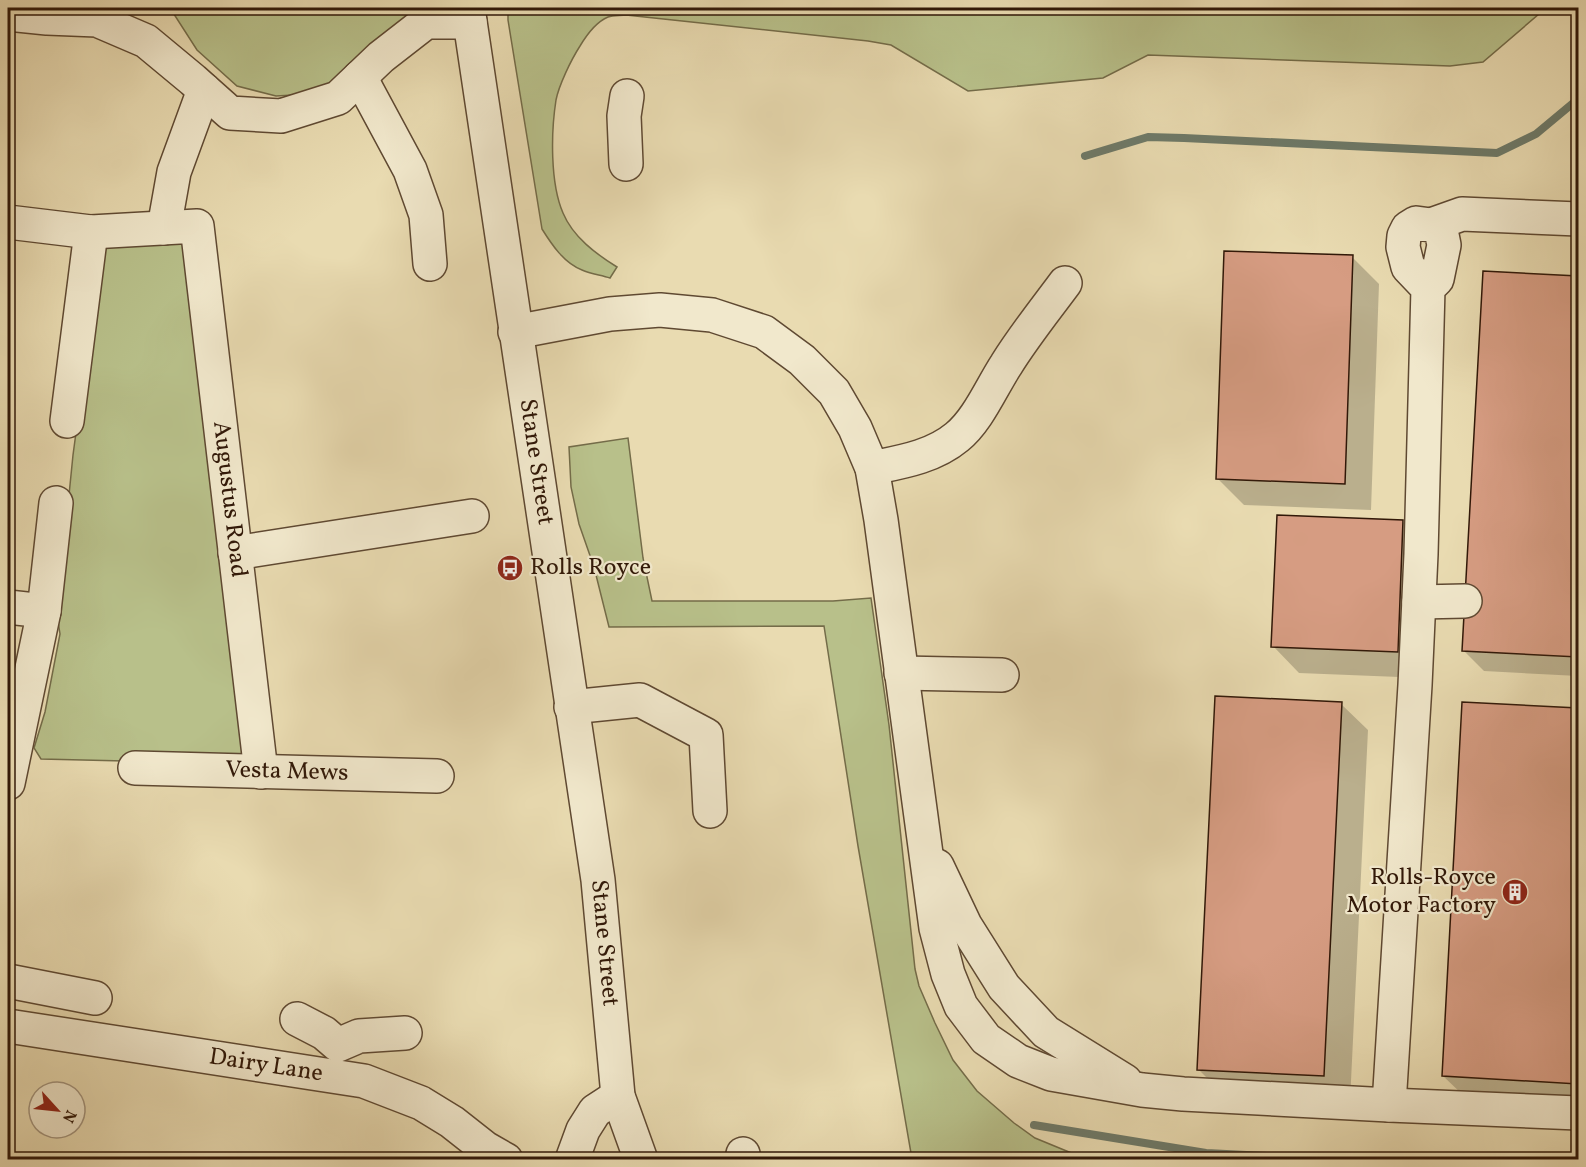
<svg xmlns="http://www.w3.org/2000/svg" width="1586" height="1167" viewBox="0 0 1586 1167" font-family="Vollkorn,serif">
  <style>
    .green { fill: #b8c08a; stroke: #746c49; stroke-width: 1.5 }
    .shadow { fill: #0003 }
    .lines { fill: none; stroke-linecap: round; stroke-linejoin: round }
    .stream { stroke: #6e7a69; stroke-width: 8 }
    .building { fill: #d69c82; stroke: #311808; stroke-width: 1.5 }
    .minor-casing { stroke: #5f4932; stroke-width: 36 }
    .minor { stroke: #f1e8cc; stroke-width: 33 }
    .labels { text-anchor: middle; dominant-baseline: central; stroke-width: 4.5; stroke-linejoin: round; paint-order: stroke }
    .street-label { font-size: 24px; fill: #311808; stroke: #f1e8cc }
    .poi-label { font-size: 24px; fill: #311808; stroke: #f1e8cc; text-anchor: start }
  </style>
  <rect width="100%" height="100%" fill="#e9dbb1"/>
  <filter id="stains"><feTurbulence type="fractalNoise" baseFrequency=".00333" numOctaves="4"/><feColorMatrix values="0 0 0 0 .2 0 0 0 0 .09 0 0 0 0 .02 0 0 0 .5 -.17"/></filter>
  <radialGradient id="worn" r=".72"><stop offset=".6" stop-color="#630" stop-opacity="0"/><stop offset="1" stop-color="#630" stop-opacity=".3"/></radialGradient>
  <!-- green -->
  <path class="green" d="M170,8H418L419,17L343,81L311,94L276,96L237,86L197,50Z
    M508,8H1546L1483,62L1450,66L1148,55L1103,78L968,91L891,45L868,41L626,15C621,16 614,15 608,17C596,22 586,36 580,46C571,60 559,85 556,100C551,132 550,183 563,213C573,237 596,254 617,267L610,278C601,275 591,274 582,270C564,263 552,245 542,229L508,20Z
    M190,235L251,764L41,759L34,748L45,712L60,634L57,615L73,455L102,240Z
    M628,438L643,558L652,601H833L871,598L889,725L915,969L919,986L935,1023L953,1060L977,1091L1014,1123L1035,1138L1086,1159H912L858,846L824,626L609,627L594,567L579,524L571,487L569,447Z"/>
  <!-- shadow -->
  <path class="shadow" d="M1352,257L1379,284L1371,510L1244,505L1218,479Z
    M1484,273L1578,278V676L1484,671L1463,650Z
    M1402,521L1429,548L1424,678L1299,673L1273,646Z
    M1464,703L1578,709V1102L1464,1096L1443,1076Z
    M1341,704L1368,730L1350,1102L1225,1096L1199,1070Z"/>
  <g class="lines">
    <!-- stream -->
    <path class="stream" d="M1085,156L1148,137L1184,138L1497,153L1536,134L1578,99
      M1034,1125L1206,1153L1348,1160"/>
  </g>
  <!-- building -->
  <path class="building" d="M1224,251L1353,255L1345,484L1216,479Z
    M1483,271L1578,276V657L1462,651Z
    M1277,515L1403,520L1398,652L1271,647Z
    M1215,696L1342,702L1324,1076L1197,1070Z
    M1462,702L1578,708V1084L1442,1076Z"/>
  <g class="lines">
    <defs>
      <g id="minor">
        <path id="s1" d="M468,8L598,880L618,1096L641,1160"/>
        <path d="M8,14L47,18L97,20L146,41L193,80L230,113L281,116L338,98L381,57L426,22H470"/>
        <path d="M360,77L410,170L426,215L430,264"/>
        <path d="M626,164L624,116L627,96"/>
        <path id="s2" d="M8,222L91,232L197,226L261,772"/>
        <path d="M1431,225L1462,214L1578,219"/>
        <path d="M164,228L174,172L204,90"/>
        <path d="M515,332L610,314L660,310L712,315L764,332L802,360L834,392L855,428L872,468L881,520L936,928L948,974L961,1006L986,1039L1018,1061L1051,1074L1142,1090L1183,1094L1389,1105L1415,685L1421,554L1428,288L1437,279L1444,245L1441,230L1431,225L1416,223L1408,228L1404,236L1403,247L1408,267L1428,288"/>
        <path d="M67,421L91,232"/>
        <path d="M872,468C901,462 933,457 957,437C978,420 991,388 1006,365C1024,336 1045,310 1065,283"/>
        <path d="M235,553L472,516"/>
        <path d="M1419,602L1465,601"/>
        <path d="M8,607L44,611L8,783"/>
        <path d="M44,611L56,503"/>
        <path d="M901,673L1002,675"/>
        <path d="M571,707L640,700L706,735L710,811"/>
        <path id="s3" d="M135,768L437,776"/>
        <path d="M937,866L965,925L1004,987L1046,1032L1125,1081"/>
        <path d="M8,981L95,998"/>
        <path d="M297,1019L324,1033L338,1045L359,1036L405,1033"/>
        <path id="s4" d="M8,1026L364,1081L421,1103L452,1122L485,1148L506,1160"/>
        <path d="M1389,1105L1578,1113"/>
        <path d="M572,1160L583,1130L595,1111L618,1096"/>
        <path d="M742,1160L743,1154"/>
      </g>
    </defs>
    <!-- minor casing -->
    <use href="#minor" class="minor-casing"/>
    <!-- minor -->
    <use href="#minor" class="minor"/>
  </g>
  <!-- icons -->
  <defs>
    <symbol id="bus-disc" viewBox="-11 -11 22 22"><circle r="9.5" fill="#8f2418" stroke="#f1e8cc"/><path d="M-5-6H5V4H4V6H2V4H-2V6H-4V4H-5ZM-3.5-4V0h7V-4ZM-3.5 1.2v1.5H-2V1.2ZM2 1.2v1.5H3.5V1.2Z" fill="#fff"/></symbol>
    <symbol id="building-disc" viewBox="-11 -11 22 22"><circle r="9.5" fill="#8f2418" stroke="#f1e8cc"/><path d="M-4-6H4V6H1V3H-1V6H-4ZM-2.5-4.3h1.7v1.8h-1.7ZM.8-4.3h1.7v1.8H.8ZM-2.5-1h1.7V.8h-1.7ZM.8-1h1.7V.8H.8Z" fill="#fff"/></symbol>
  </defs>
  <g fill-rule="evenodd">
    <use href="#bus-disc" x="495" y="553" width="30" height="30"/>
    <use href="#building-disc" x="1500" y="877" width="30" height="30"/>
  </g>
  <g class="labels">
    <!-- street labels -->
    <g class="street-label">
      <text stroke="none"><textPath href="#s1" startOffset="459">Stane Street</textPath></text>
      <text stroke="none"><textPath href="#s2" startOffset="465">Augustus Road</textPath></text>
      <text stroke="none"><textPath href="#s3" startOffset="152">Vesta Mews</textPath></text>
      <text stroke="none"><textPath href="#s1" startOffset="945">Stane Street</textPath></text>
      <text stroke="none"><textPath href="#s4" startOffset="261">Dairy Lane</textPath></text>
    </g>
    <!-- poi labels -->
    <g class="poi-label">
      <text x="530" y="568">Rolls Royce</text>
      <text x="1496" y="878" text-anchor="end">Rolls-Royce<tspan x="1496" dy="28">Motor Factory</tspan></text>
    </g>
  </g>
  <!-- margin -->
  <rect width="1586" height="1167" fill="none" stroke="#e9dbb1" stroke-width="30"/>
  <rect x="9" y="9" width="1568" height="1149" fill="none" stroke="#311808" stroke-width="3"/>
  <rect x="15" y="15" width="1556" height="1137" fill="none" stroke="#311808" stroke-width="1.5"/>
  <!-- north arrow -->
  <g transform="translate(57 1110) rotate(117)"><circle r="28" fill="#f1e8cc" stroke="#a4957e" stroke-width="1.5"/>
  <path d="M0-4.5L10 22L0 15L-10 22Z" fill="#8f2418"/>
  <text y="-9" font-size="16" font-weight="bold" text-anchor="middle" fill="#311808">N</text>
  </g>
  <rect width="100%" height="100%" filter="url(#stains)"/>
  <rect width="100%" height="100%" fill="url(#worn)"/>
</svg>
